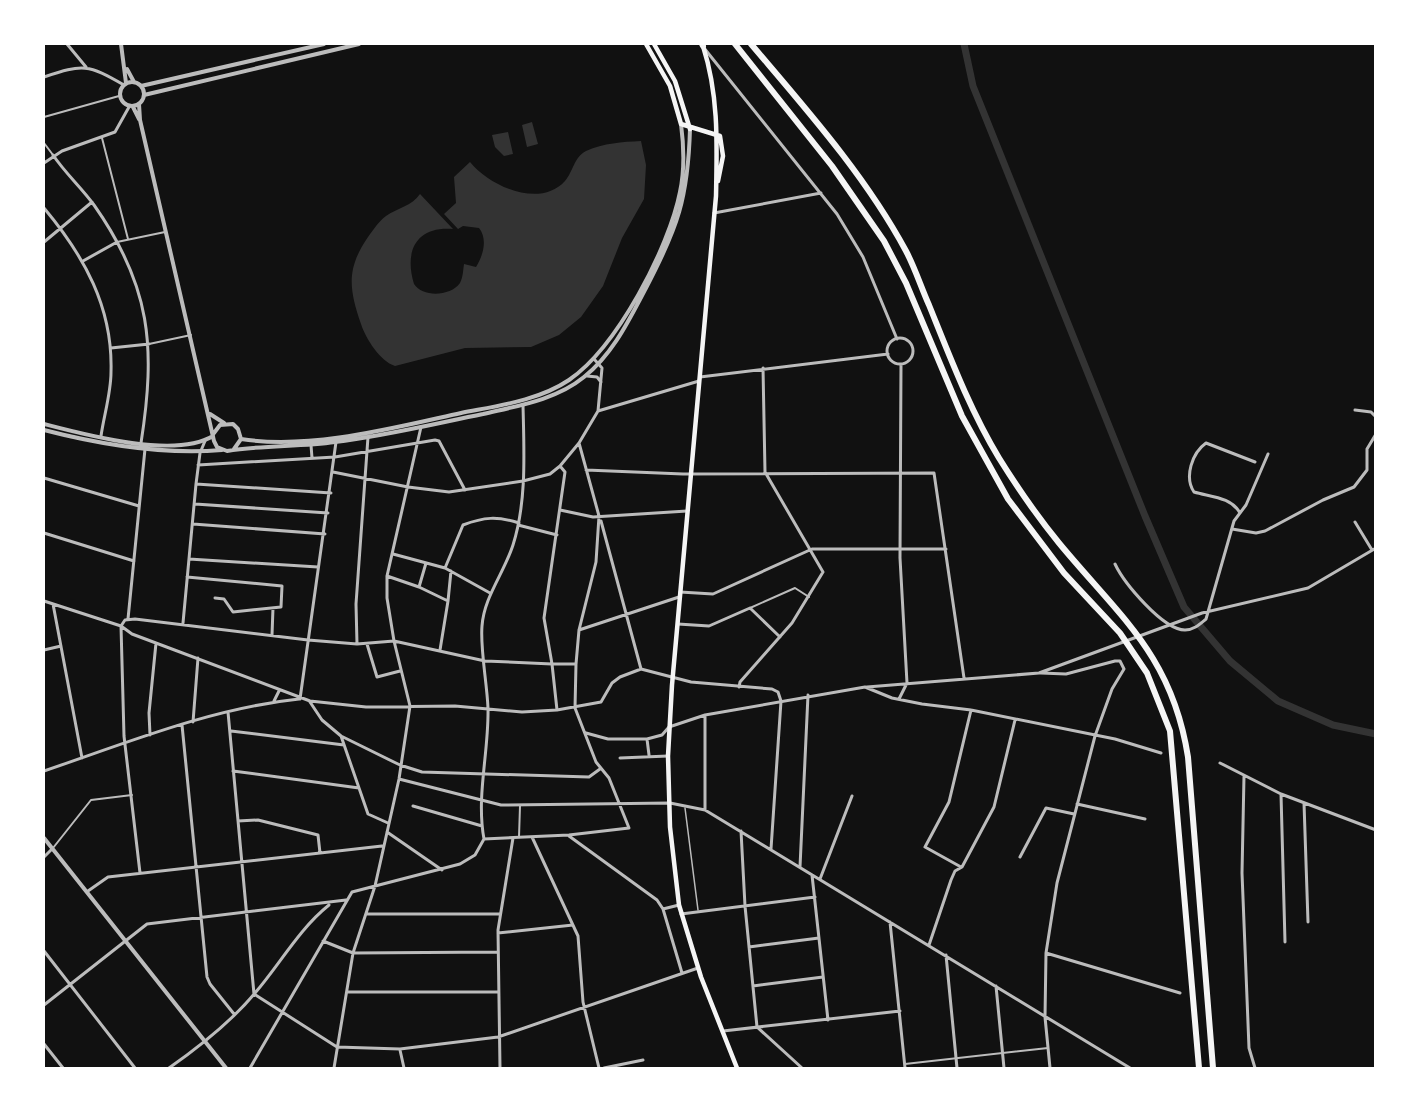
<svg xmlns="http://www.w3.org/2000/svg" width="1419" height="1112" viewBox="0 0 1419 1112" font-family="Overpass,sans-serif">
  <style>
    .water { fill: #333 }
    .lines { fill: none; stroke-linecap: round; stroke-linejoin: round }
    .canal { stroke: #333; stroke-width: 7 }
    .service { stroke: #bcbcbc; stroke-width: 1.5 }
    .pedestrian { stroke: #bcbcbc; stroke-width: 2 }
    .minor { stroke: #bcbcbc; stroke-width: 3 }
    .tertiary { stroke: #bcbcbc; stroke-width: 4 }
    .secondary { stroke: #f5f5f5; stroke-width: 4.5 }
    .motorway { stroke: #f5f5f5; stroke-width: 6 }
  </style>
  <rect width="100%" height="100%" fill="#111"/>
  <!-- water -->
  <path class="water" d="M532,122L538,144L527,147L522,125Z
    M508,132L513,154L504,156L495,147L492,135Z
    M641,141L646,165L644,199L622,238L603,286L581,317L559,335L531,347L465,348L395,366C380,361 366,339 361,324C349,289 346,269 368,237C374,229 378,222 386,216C397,208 412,206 420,194L453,229C416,226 404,251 414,284C423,298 451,296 460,283C463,277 463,271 464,264L476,267C483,256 488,239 479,228L463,226L458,229L444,214L456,203L454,177L470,162C489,186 540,209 565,181C573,172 574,157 586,151C604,143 622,142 641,141Z"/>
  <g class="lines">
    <!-- canal -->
    <path class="canal" d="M964,44L973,86L1145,516L1184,607L1230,661L1278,701L1333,725L1376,734"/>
    <!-- service -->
    <path class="service" d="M685,808L698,910"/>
    <!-- pedestrian -->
    <path class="pedestrian" d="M44,117L119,96
      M102,138L128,239
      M44,143L53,155
      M117,242L165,232
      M149,344L191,335
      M750,608L795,588L809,597
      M519,837L520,806
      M53,848L91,800L132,795
      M905,1064L1048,1048"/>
    <!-- minor -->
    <path class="minor" d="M67,44L86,67
      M704,48L837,214L863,257L897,339
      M44,77C83,64 88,64 124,85
      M53,155C65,173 81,187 94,205C151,286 156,347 141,443
      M44,163L62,151L115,132L129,107
      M44,208C84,256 113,307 111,372C111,393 104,415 101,436
      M714,213L821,193
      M44,242L92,202
      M83,261L117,242
      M887 351a13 13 0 1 1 26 0a13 13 0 1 1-26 0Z
      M111,348L149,344
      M587,376L597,377L601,382
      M700,377L888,354
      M1355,410L1371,412L1376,417
      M598,411L699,381
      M311,445L312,458
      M198,465L335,457L435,440L439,441L465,490
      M586,470L683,474L934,473L964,678
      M333,472L408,487L449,492L523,481L550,474L560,466L579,443L598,411L602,368L594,359
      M44,478L139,506
      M196,484L331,493
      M195,504L328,513
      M560,510L593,517L687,511
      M1240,513C1231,497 1211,497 1194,492C1184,477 1192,453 1206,443L1255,462
      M601,521L641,669
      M1355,522L1372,550
      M193,524L325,534
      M518,525L557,535
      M1232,529L1256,533L1265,531L1323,500L1354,487L1367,470V449L1376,434
      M44,533L134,561
      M393,554L445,568L490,593
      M189,559L318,567
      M1115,564C1124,583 1163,630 1185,630C1194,630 1200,624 1206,619L1234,521L1246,505L1268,454
      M445,568L463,525C484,517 497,516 519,523
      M387,576L419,587L448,601L440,650
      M187,577L282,586L281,607L233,612L224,599L215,598
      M419,587L426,563
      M680,592L713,594L812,549H946
      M44,601L121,626L132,634L310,701L366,707L455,706L522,712L557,710L601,702L612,683L620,677L641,669L691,682L772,689L778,692L781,701L771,849
      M448,601L451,571
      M53,604L82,758
      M128,619L145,449
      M183,623L196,484L200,453L205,441
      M678,624L709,626L750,608L780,637
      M121,626L125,620L135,619L308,640L357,644L394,641L485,661L552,664L544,618L565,472L560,466
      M121,626L124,736L140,873
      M579,630L679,597
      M272,635L273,608
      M357,644L356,604L368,437
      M367,644L377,677L400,671
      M44,650L61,646
      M576,664L579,630L596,562L599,516L579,443
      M1041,673L1066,674L1115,661H1120L1124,669L1112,689L1095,736L1057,883L1046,953L1045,1017L1050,1068
      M739,687L740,682L792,623L823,572L765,472L763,368
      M867,687L1039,673L1202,613L1308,588L1376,548
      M300,699L336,442
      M899,699L907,683L900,558L901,364
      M274,701L279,691
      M310,702L322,720L341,736L368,814L388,823
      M228,712L254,994L337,1047L400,1049L498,1037L698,968
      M705,716V810
      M193,722L198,658
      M182,725L207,977L210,984L234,1014
      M231,731L344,745
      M586,733L608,739H647L662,735L669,727L705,715L865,687L892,698L922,704L971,710L1115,739L1161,753
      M150,735L149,713L156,643
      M341,736L400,765L422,772L589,777L600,769
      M647,739L649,755
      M620,758L668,756
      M1220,763L1281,794L1376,830
      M44,771C126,743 212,708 299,699
      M233,771L359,788
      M1244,776L1242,873L1249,1048L1255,1068
      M399,779L501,805L670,803L705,810L1130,1068
      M1281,794L1285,942
      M1304,803L1308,922
      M1077,804L1145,819
      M413,806L482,826
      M238,821L258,820L318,835L320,853
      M741,831L745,906L757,1027
      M387,832L442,870
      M569,836L657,900L663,909L679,905
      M532,837L578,936L583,1002L599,1068
      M484,839C476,796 489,752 488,708C487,683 480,648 482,626C484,597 504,573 513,545C527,501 524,451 523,405
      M484,839L569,835L629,828L609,778L596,762L575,708L576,664H552L557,710
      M44,857L52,849
      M1020,857L1046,808L1074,814
      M800,867L808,695
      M961,867L925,847L949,802L971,710
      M812,875L828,1020
      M820,879L852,796
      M88,891L108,877L382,846
      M663,909L682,973
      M367,914H500
      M681,914L815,897
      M890,922L905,1068
      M498,933L573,925
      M323,941L353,953L498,952
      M929,945L951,880L955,871L962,867L994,807L1015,720
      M749,947L819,938
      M44,951L135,1068
      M1046,953L1180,993
      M946,955L957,1068
      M753,986L823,977
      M996,986L1004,1068
      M347,992H498
      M44,1005L147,924L346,900
      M757,1027L802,1068
      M723,1031L900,1011
      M44,1044L63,1068
      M400,1050L404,1068
      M169,1068C199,1047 231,1022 255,993C280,964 299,929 329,905
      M250,1068L352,892L460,864L475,855L484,839
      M334,1068L353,953L375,886L399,779L410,706L394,641L387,598V576L421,427
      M500,1068L498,930L513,838
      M604,1068L643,1060"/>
    <!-- tertiary -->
    <path class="tertiary" d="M121,44L126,83
      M127,69L134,82
      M120 94a12 12 0 1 1 24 0a12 12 0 1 1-24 0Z
      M141,86L324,44
      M144,95L359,44
      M139,104L140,120L214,441L217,447L227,451C262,445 300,447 335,442C385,436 434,424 483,414C517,406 556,400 584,377C613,354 629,320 646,288C678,227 688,198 690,129
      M133,107L139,119
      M210,414L224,423
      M44,424C86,435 175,459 213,436
      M44,430C102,445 162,455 222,450
      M214,433L220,425L233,424L238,429L241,439L234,449
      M241,439C310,450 393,428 461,413C496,406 538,401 569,380C617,347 669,248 680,192C685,169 684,147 681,124
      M44,838L226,1068"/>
    <!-- secondary -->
    <path class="secondary" d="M646,44L670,86L681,124L720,136L723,156L718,181
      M654,44L675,81L690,129
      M703,46C719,96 717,144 716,196L672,685L668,756L670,827L679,905L701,977L737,1068"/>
    <!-- motorway -->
    <path class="motorway" d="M702,44L703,46
      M735,44L832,166L884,241L906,283L962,416L1008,499L1064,573L1120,633L1147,673L1170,731L1199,1068
      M751,44C806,109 865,175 906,251C915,268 921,287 929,305C950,357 970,410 999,458C1017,487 1037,516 1059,543C1120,617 1172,655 1188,757L1213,1068"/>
  </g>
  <!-- border -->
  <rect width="1419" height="1112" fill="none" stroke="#ffffff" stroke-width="90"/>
</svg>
